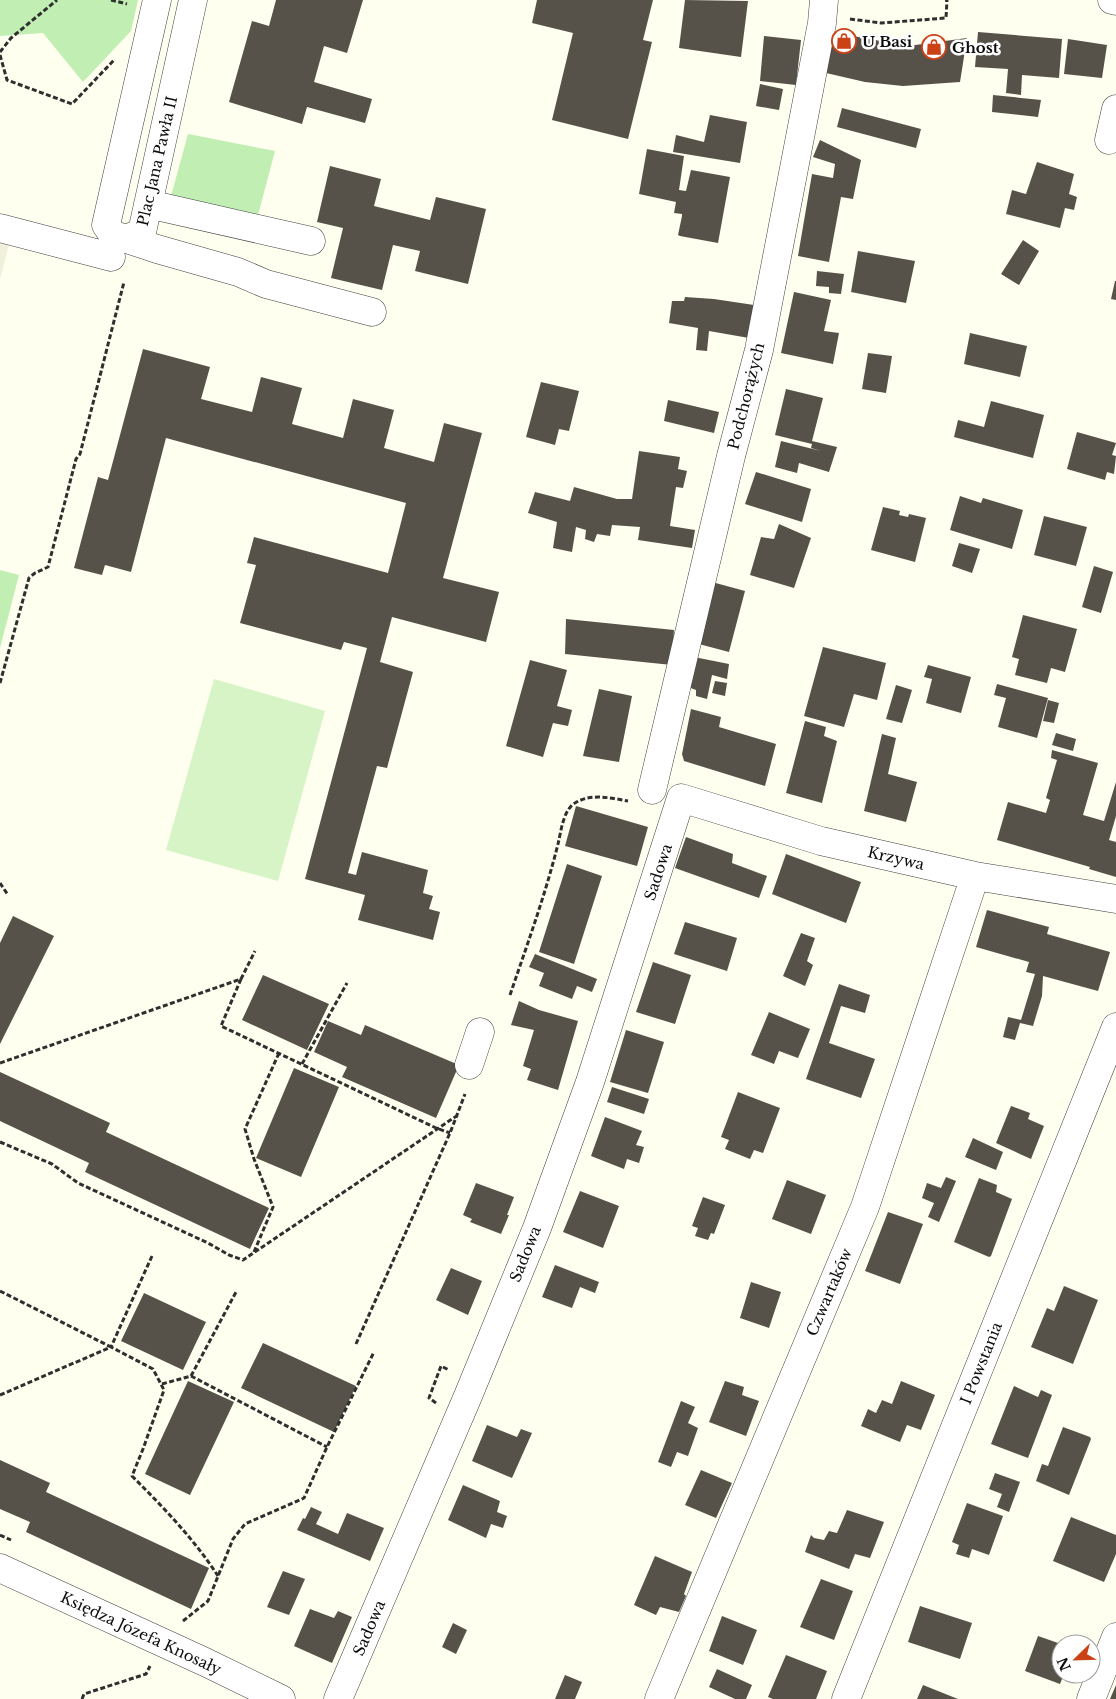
<svg xmlns="http://www.w3.org/2000/svg" width="1116" height="1699" viewBox="0 0 1116 1699" font-family="'Libre Baskerville',serif">
  <style>
    .green { fill: #c1eeb3 }
    .pitch { fill: #d7f4c6 }
    .plaza { fill: #f0f0dc }
    .building { fill: #575249 }
    .lines { fill: none; stroke-linecap: round; stroke-linejoin: round }
    .minor-casing { stroke: #404040; stroke-width: 29 }
    .path { stroke: #2f2f2f; stroke-width: 3; stroke-dasharray: 5 2.5; stroke-linecap: butt }
    .minor { stroke: #fff; stroke-width: 28 }
    .labels { text-anchor: middle; dominant-baseline: central; stroke-width: 5; stroke-linejoin: round; paint-order: stroke }
    .poi-label { font-size: 15px; font-weight: bold; fill: #0d0d0d; stroke: #fff; text-anchor: start }
    .street-label { font-size: 15px; fill: #0d0d0d; stroke: #fff }
  </style>
  <rect width="100%" height="100%" fill="#feffee"/>
  <!-- green -->
  <path class="green" d="M0,0H138L131,31L83,82L43,33L0,36Z
    M188,134L275,151L257,219L171,196Z
    M0,570L19,575L0,648Z"/>
  <!-- pitch -->
  <path class="pitch" d="M214,679L325,711L278,881L166,850Z"/>
  <!-- plaza -->
  <path class="plaza" d="M0,239L10,241L0,279Z"/>
  <!-- building -->
  <path class="building" d="M276,0H363L347,53L324,46L314,82L372,99L365,123L307,107L302,124L229,102L252,21L269,26Z
    M537,0H653L643,40L652,42L628,139L552,120L573,33L532,23Z
    M685,0L748,1L741,57L679,48Z
    M831,32L908,46L967,38L960,82L903,86L865,82L826,73Z
    M978,32L1062,39L1059,78L1022,75L1021,95L1006,93L1008,69L975,67Z
    M764,36L801,40L796,85L760,81Z
    M1068,39L1107,45L1102,78L1064,74Z
    M760,84L783,89L779,110L756,106Z
    M993,95L1041,100L1038,117L992,112Z
    M842,108L921,129L916,148L837,127Z
    M710,115L747,122L740,163L673,152L676,135L704,142Z
    M820,140L861,160L853,199L841,197L829,262L798,256L812,174L833,178L835,164L813,157Z
    M647,149L684,156L679,190L686,191L691,170L730,177L718,243L680,236L678,235L682,216V214L674,213L676,202L639,194Z
    M1037,162L1074,174L1069,194L1077,197L1074,210L1065,208L1060,228L1006,214L1012,190L1026,194Z
    M330,166L381,179L374,206L430,220L436,197L486,209L468,284L415,271L420,251L393,245L382,290L331,278L343,228L317,222Z
    M1023,240L1039,251L1019,285L1001,274Z
    M858,251L915,261L906,303L851,292Z
    M817,271L844,274L841,294L829,293V287L816,286Z
    M1115,281H1116V300L1111,299Z
    M794,292L831,300L824,331L839,333L833,364L781,353Z
    M685,297L714,299L754,305L749,338L709,331L707,351L696,350L698,328L669,323L672,301H684Z
    M970,333L1027,346L1020,377L964,364Z
    M143,349L210,367L201,399L252,412L261,377L302,388L292,424L343,438L353,399L394,410L384,448L434,462L444,423L482,433L443,578L499,592L486,642L392,617L380,662L413,672L387,768L377,766L348,873L356,875L362,852L428,870L423,893L433,896L429,909L440,912L433,940L358,920L365,895L305,879L367,648L344,642L341,650L240,623L256,565L247,563L254,537L388,573L406,503L166,438L131,572L105,565L102,575L74,568L98,477L108,480Z
    M868,353L892,356L886,393L862,389Z
    M541,382L579,391L569,431L559,429L555,445L526,437Z
    M786,389L823,398L812,441L837,447L829,472L799,463L797,473L775,467L781,441L821,451L811,448L812,444L775,435Z
    M668,400L719,412L714,433L664,421Z
    M991,401L1044,415L1033,458L954,437L958,420L984,427Z
    M1077,432L1116,443L1112,455L1116,456L1114,474L1107,472L1105,480L1067,469Z
    M639,451L680,457L678,469L687,471L683,488L676,487L670,526L695,530L692,548L638,540L640,527L612,525L610,536L597,534L594,542L585,539L586,530L576,527L572,552L553,548L557,522L528,513L535,492L570,501L574,487L617,499H632Z
    M756,472L811,489L802,522L745,504Z
    M960,496L981,503L983,498L1023,510L1012,549L950,530Z
    M883,507L900,511L899,515L908,517L909,514L926,518L915,562L871,550Z
    M1044,516L1087,527L1076,566L1034,555Z
    M779,524L811,538L794,588L750,575L761,537L774,539Z
    M959,543L980,549L972,573L952,566Z
    M1094,566L1113,572L1101,613L1082,607Z
    M712,582L745,591L729,652L695,643Z
    M1023,615L1077,629L1065,672L1051,668L1047,683L1015,675L1019,659L1012,657Z
    M566,619L674,630L672,665L565,654Z
    M823,647L886,663L877,700L854,694L844,727L804,716Z
    M694,657L729,664L727,679L712,675L707,699L696,696V690L688,687Z
    M530,660L567,670L557,706L572,710L568,726L553,723L543,757L506,746Z
    M928,665L971,677L961,713L926,703L932,679L924,677Z
    M715,681L727,683L725,696L712,693Z
    M997,684L1048,698L1037,738L998,727L1006,698L994,695Z
    M896,685L912,690L902,723L886,719Z
    M599,689L632,696L619,762L583,756Z
    M1048,700L1059,703L1054,723L1043,721Z
    M691,709L721,717L719,727L776,744L765,786L684,761L682,754Z
    M805,721L826,727L824,736L837,741L822,803L786,793Z
    M1056,733L1076,739L1073,751L1052,745Z
    M882,734L896,738L888,774L917,782L906,822L864,811Z
    M1052,750L1098,763L1083,815L1104,821L1116,782V816L1109,840L1116,842V877L1089,869L1090,867L997,840L1008,802L1046,813L1050,800L1046,798L1057,760L1051,758Z
    M576,806L648,827L637,866L565,846Z
    M686,837L733,854L732,863L767,876L759,898L675,868Z
    M786,854L861,882L846,923L772,894Z
    M567,864L602,876L574,964L539,952Z
    M987,910L1049,927L1047,934L1110,952L1098,991L1043,976L1042,996L1033,1026L1020,1023L1015,1040L1003,1037L1008,1017L1021,1020L1035,974L1026,972L1029,962L976,947Z
    M13,916L54,936L0,1044V943Z
    M685,922L737,938L727,971L674,954Z
    M801,933L815,938L807,961L813,965L805,986L783,976Z
    M535,954L597,979L592,992L577,986L572,999L539,986L544,973L529,967Z
    M653,962L691,975L675,1024L636,1012Z
    M263,975L329,1004L307,1050L242,1020Z
    M839,984L870,995L865,1013L841,1006L829,1043L875,1059L861,1098L806,1079Z
    M519,1001L539,1010L578,1021L558,1090L527,1080L531,1069L523,1066L534,1030L511,1025Z
    M769,1012L810,1029L798,1058L779,1051L774,1064L751,1055Z
    M328,1021L361,1035L365,1025L459,1065L436,1118L342,1077L347,1067L314,1052Z
    M626,1030L664,1042L648,1093L610,1082Z
    M294,1068L339,1087L301,1177L256,1158Z
    M0,1072L110,1123L106,1132L269,1208L250,1249L85,1172L89,1163L0,1121Z
    M612,1087L649,1099L644,1114L607,1102Z
    M738,1092L780,1108L763,1153L754,1150L750,1159L725,1149L729,1140L721,1137Z
    M1011,1106L1030,1113L1028,1119L1044,1126L1031,1159L996,1143Z
    M605,1117L642,1131L636,1145L644,1147L639,1163L627,1159L624,1169L591,1156Z
    M973,1138L1003,1152L996,1170L965,1157Z
    M946,1177L956,1181L939,1222L928,1217L934,1203L922,1198L927,1183L941,1188Z
    M979,1178L997,1185L996,1192L1012,1199L991,1256L989,1257L954,1242Z
    M787,1180L826,1195L811,1234L772,1219Z
    M476,1183L514,1197L507,1215H509L501,1234L470,1222L472,1219L463,1215Z
    M580,1191L619,1206L603,1248L563,1232Z
    M703,1197L725,1205L714,1234L711,1233L708,1240L695,1236L698,1228L692,1226Z
    M888,1212L923,1224L900,1284L865,1271Z
    M555,1265L599,1282L595,1293L580,1287L572,1308L542,1297Z
    M451,1268L482,1281L468,1315L436,1300Z
    M751,1282L781,1292L769,1328L740,1318Z
    M1064,1286L1098,1300L1073,1364L1031,1347L1047,1308L1054,1311Z
    M144,1293L206,1322L183,1370L121,1341Z
    M263,1343L356,1386L334,1432L241,1388Z
    M188,1381L234,1402L190,1495L145,1474Z
    M725,1381L744,1387L742,1395L759,1401L746,1436L709,1422Z
    M901,1381L935,1395L921,1430L907,1425L900,1442L861,1426L868,1409L876,1413L882,1400L892,1404Z
    M1014,1386L1038,1397L1041,1390L1052,1395L1028,1458L991,1444Z
    M681,1401L695,1407L688,1423L698,1428L688,1456L677,1452L671,1467L658,1462Z
    M487,1425L517,1437L521,1429L532,1433L512,1478L472,1461Z
    M1063,1427L1090,1437L1091,1439L1069,1495L1036,1481L1042,1464L1048,1466Z
    M0,1460L50,1483L46,1492L209,1568L191,1609L26,1532L30,1522L0,1509Z
    M701,1470L732,1483L716,1518L685,1505Z
    M995,1473L1020,1482L1009,1512L997,1507L1002,1494L989,1489Z
    M463,1485L500,1501L497,1512L507,1516L503,1528L491,1524L486,1538L448,1520Z
    M967,1503L1003,1516L989,1555L972,1549L969,1558L956,1554L959,1545L952,1542Z
    M311,1507L322,1512L316,1524L338,1534L347,1513L384,1528L370,1561L297,1530L303,1518L305,1519Z
    M847,1510L884,1522L870,1558L855,1554L849,1569L805,1552L811,1535L814,1538L824,1540L829,1531L837,1533Z
    M1071,1517L1116,1535V1554L1104,1582L1053,1561Z
    M655,1556L692,1572L684,1594L686,1596L679,1612L660,1607L656,1615L634,1605Z
    M283,1571L305,1579L289,1615L267,1607Z
    M821,1579L853,1591L834,1640L800,1627Z
    M920,1606L972,1623L960,1659L908,1642Z
    M310,1609L334,1618L338,1611L352,1617L332,1663L294,1646Z
    M722,1616L757,1630L743,1665L709,1651Z
    M453,1623L467,1630L456,1654L442,1647Z
    M1038,1636L1061,1644V1674H1064L1060,1684L1025,1671Z
    M786,1655L827,1671L816,1699H773L768,1697Z
    M717,1669L752,1685L746,1699H735L709,1687Z
    M565,1675L582,1682L575,1699H555Z
    M923,1685L958,1699H917Z
    M1116,1685V1699H1110Z"/>
  <g class="lines">
    <defs>
      <path id="minor" d="M157,0L106,225L113,235L127,239L142,232L193,0
        M1112,0L1116,1
        M1109,140L1116,109
        M148,204L311,241
        M0,228L111,257
        M127,239L157,249L238,272L266,284L372,312
        M652,790L731,456L759,350L822,23L824,0
        M469,1065L480,1032
        M0,1568L205,1662L281,1699
        M338,1699L468,1396L537,1228L590,1082L681,798L821,841L975,876L1116,899
        M659,1699L865,1207L975,876
        M846,1699L1116,1027
        M1091,1699L1116,1637"/>
    </defs>
    <!-- minor casing -->
    <use href="#minor" class="minor-casing"/>
    <!-- path -->
    <path class="path" d="M111,0L127,4
      M850,19L881,23L946,18L947,0H945
      M0,52L11,38L57,0
      M0,55L7,80L72,104L115,59
      M0,683L29,578L35,573L48,567L76,459L80,454L124,282
      M0,883L8,895
      M241,979L221,1026L436,1128L450,1133
      M510,995C527,945 545,896 558,844C561,832 563,810 575,803C591,793 611,798 628,801
      M0,1063L241,979L255,951
      M302,1064L347,983
      M0,1142L52,1164L78,1183L208,1243L229,1255L243,1260L458,1115
      M254,1252L273,1207L254,1159L245,1129L279,1053
      M152,1256L111,1347L153,1369L164,1390L143,1449L132,1476C163,1507 194,1539 218,1576
      M0,1291L111,1347
      M356,1344L450,1133L465,1094
      M191,1376L236,1292
      M162,1384L191,1376L327,1447
      M0,1395L111,1347
      M436,1403L429,1398L441,1366L449,1370
      M0,1535L11,1540
      M183,1621L208,1601L233,1539L245,1524L304,1498L327,1447L374,1352
      M82,1699L84,1694L146,1674L150,1666"/>
    <!-- minor -->
    <use href="#minor" class="minor"/>
  </g>
  <!-- icons -->
  <defs>
    <symbol id="shop-ring" viewBox="-11 -11 22 22"><circle r="9.5" fill="#fff" stroke="#cb4217" stroke-width="1.5"/><path d="M-5-2.5h2.3a2.7 3.5 0 0 1 5.4 0H5L5.5 6h-11ZM-1.5-2.5h3a1.5 2.3 0 0 0-3 0Z" fill="#cb4217"/></symbol>
  </defs>
  <g fill-rule="evenodd">
    <use href="#shop-ring" x="830" y="27" width="28" height="28"/>
    <use href="#shop-ring" x="920" y="33" width="28" height="28"/>
  </g>
  <g class="labels">
    <!-- poi labels -->
    <g class="poi-label">
      <text x="862" y="41">U Basi</text>
      <text x="952" y="47">Ghost</text>
    </g>
    <!-- street labels -->
    <g class="street-label">
      <text transform="translate(157 161) rotate(-77)">Plac Jana Pawła II</text>
      <text transform="translate(746 396) rotate(-76)">Podchorążych</text>
      <text transform="translate(896 858) rotate(13)">Krzywa</text>
      <text transform="translate(658 872) rotate(-72)">Sadowa</text>
      <text transform="translate(525 1254) rotate(-68)">Sadowa</text>
      <text transform="translate(829 1292) rotate(-67)">Czwartaków</text>
      <text transform="translate(981 1363) rotate(-68)">I Powstania</text>
      <text transform="translate(369 1628) rotate(-67)">Sadowa</text>
      <text transform="translate(141 1633) rotate(25)">Księdza Józefa Knosały</text>
    </g>
  </g>
  <!-- north arrow -->
  <g transform="translate(1076 1659) rotate(247)"><circle r="24" fill="#ffffff" stroke="#9e9e9e"/>
  <path d="M0-4L9 19L0 12L-9 19Z" fill="#cb4217"/>
  <text y="-8" font-size="14" font-weight="bold" text-anchor="middle" fill="#0d0d0d">N</text>
  </g>
</svg>
